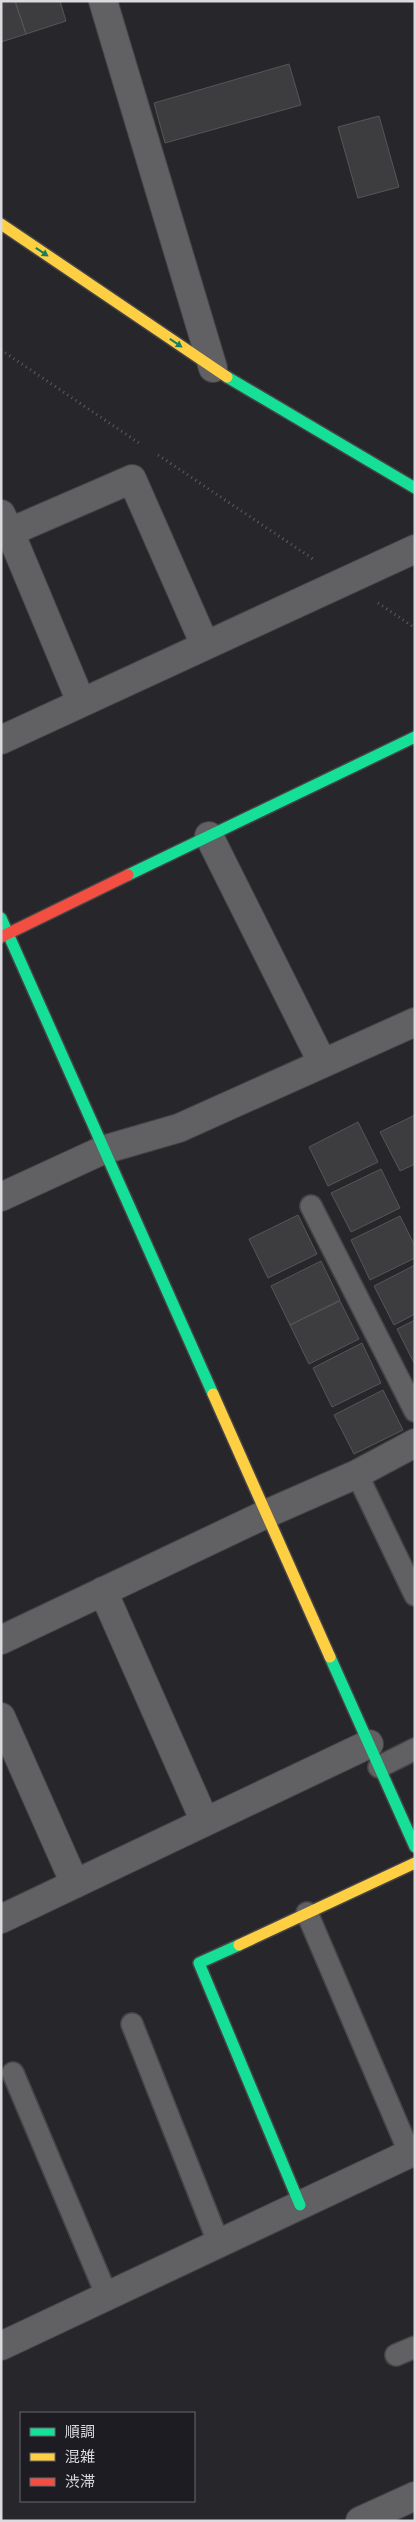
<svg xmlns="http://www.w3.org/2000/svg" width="416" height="2522" viewBox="0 0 416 2522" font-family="Raleway,'Noto Sans JP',sans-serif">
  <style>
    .building { fill: #3d3d40; stroke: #565659 }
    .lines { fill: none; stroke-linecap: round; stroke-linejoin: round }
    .lane-casing { stroke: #454548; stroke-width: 24 }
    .street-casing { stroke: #454548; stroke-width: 30 }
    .fast-casing { stroke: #454548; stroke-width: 14 }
    .slow-casing { stroke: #454548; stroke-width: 14 }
    .jam-casing { stroke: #454548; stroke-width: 14 }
    .path { stroke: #5d5d60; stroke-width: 3; stroke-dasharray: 1 4; stroke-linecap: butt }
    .lane { stroke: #616063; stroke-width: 21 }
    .street { stroke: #616063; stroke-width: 28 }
    .fast { stroke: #16e098; stroke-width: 11 }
    .slow { stroke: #ffcf43; stroke-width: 11 }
    .jam { stroke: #f24e42; stroke-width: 11 }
    .oneway { fill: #1a7e5e }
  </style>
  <rect width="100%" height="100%" fill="#27272b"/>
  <!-- building -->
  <path class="building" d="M1,1H15L26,34L1,42Z
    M15,1H60L66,21L26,34Z
    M289,64L301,105L165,143L154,103Z
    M379,116L399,187L358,198L338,127Z
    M415,1115V1164L400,1171L380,1132Z
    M358,1122L378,1162L328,1186L309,1147Z
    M381,1169L400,1208L351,1232L331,1193Z
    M298,1215L317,1254L268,1278L249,1239Z
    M400,1216L415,1246V1258L370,1280L351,1240Z
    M321,1261L340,1300L290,1325L271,1286Z
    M415,1265V1314L394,1325L374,1286Z
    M340,1301L359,1339L309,1364L290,1325Z
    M415,1320V1365L397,1329Z
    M362,1343L381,1383L332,1407L313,1368Z
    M383,1390L403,1430L354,1454L334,1415Z"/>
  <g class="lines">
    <defs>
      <path id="lane" d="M311,1206L415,1411
        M357,1474L415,1595
        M379,1767L415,1749
        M307,1913L410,2154
        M132,2024L219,2244
        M13,2073L107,2296
        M396,2355L415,2347"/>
      <path id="street" d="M103,1L213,368
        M1,514L10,532L132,479L205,645
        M10,532L81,702
        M1,740L415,549
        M209,836L322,1062
        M1,1197L103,1150L179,1128L415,1022
        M103,1591L205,1822
        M1,1640L266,1514L357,1474L415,1443
        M1,1717L75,1884
        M1,1919L369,1744
        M1,2346L415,2151
        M360,2521L415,2496"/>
      <path id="fast" d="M227,377L415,488
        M128,875L415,737
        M1,918L213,1394
        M330,1657L415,1847
        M239,1945L199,1963L300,2205"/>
      <path id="slow" d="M1,224L227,377
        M213,1394L330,1657
        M239,1945L415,1863"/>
      <path id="jam" d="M1,937L128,875"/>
    </defs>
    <!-- lane casing -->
    <use href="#lane" class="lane-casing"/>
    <!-- street casing -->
    <use href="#street" class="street-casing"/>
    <!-- fast casing -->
    <use href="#fast" class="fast-casing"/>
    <!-- slow casing -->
    <use href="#slow" class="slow-casing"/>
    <!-- jam casing -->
    <use href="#jam" class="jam-casing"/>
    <!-- path -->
    <path class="path" d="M1,350L142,445
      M158,455L313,559
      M378,603L415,628"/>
    <!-- lane -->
    <use href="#lane" class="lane"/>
    <!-- street -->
    <use href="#street" class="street"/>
    <!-- fast -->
    <use href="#fast" class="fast"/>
    <!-- slow -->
    <use href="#slow" class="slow"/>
    <!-- jam -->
    <use href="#jam" class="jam"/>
  </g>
  <!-- one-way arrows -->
  <defs><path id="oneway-solid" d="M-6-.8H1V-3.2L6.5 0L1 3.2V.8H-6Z" transform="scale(1.25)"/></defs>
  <g class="oneway">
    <use href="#oneway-solid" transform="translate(42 252) rotate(34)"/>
    <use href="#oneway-solid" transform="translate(176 343) rotate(34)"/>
  </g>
  <!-- border -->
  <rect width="416" height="2522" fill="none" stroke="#dbdadf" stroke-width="5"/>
  <!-- legend -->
  <rect x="20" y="2412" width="175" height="90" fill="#1d1c23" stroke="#69686e"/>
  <rect x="30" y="2428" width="25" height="8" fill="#16e098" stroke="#69686e"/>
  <text x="65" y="2437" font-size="15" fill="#dbdadf">順調</text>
  <rect x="30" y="2453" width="25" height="8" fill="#ffcf43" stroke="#69686e"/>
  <text x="65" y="2462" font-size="15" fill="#dbdadf">混雑</text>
  <rect x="30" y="2478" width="25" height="8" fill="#f24e42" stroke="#69686e"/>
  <text x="65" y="2487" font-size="15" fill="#dbdadf">渋滞</text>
</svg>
